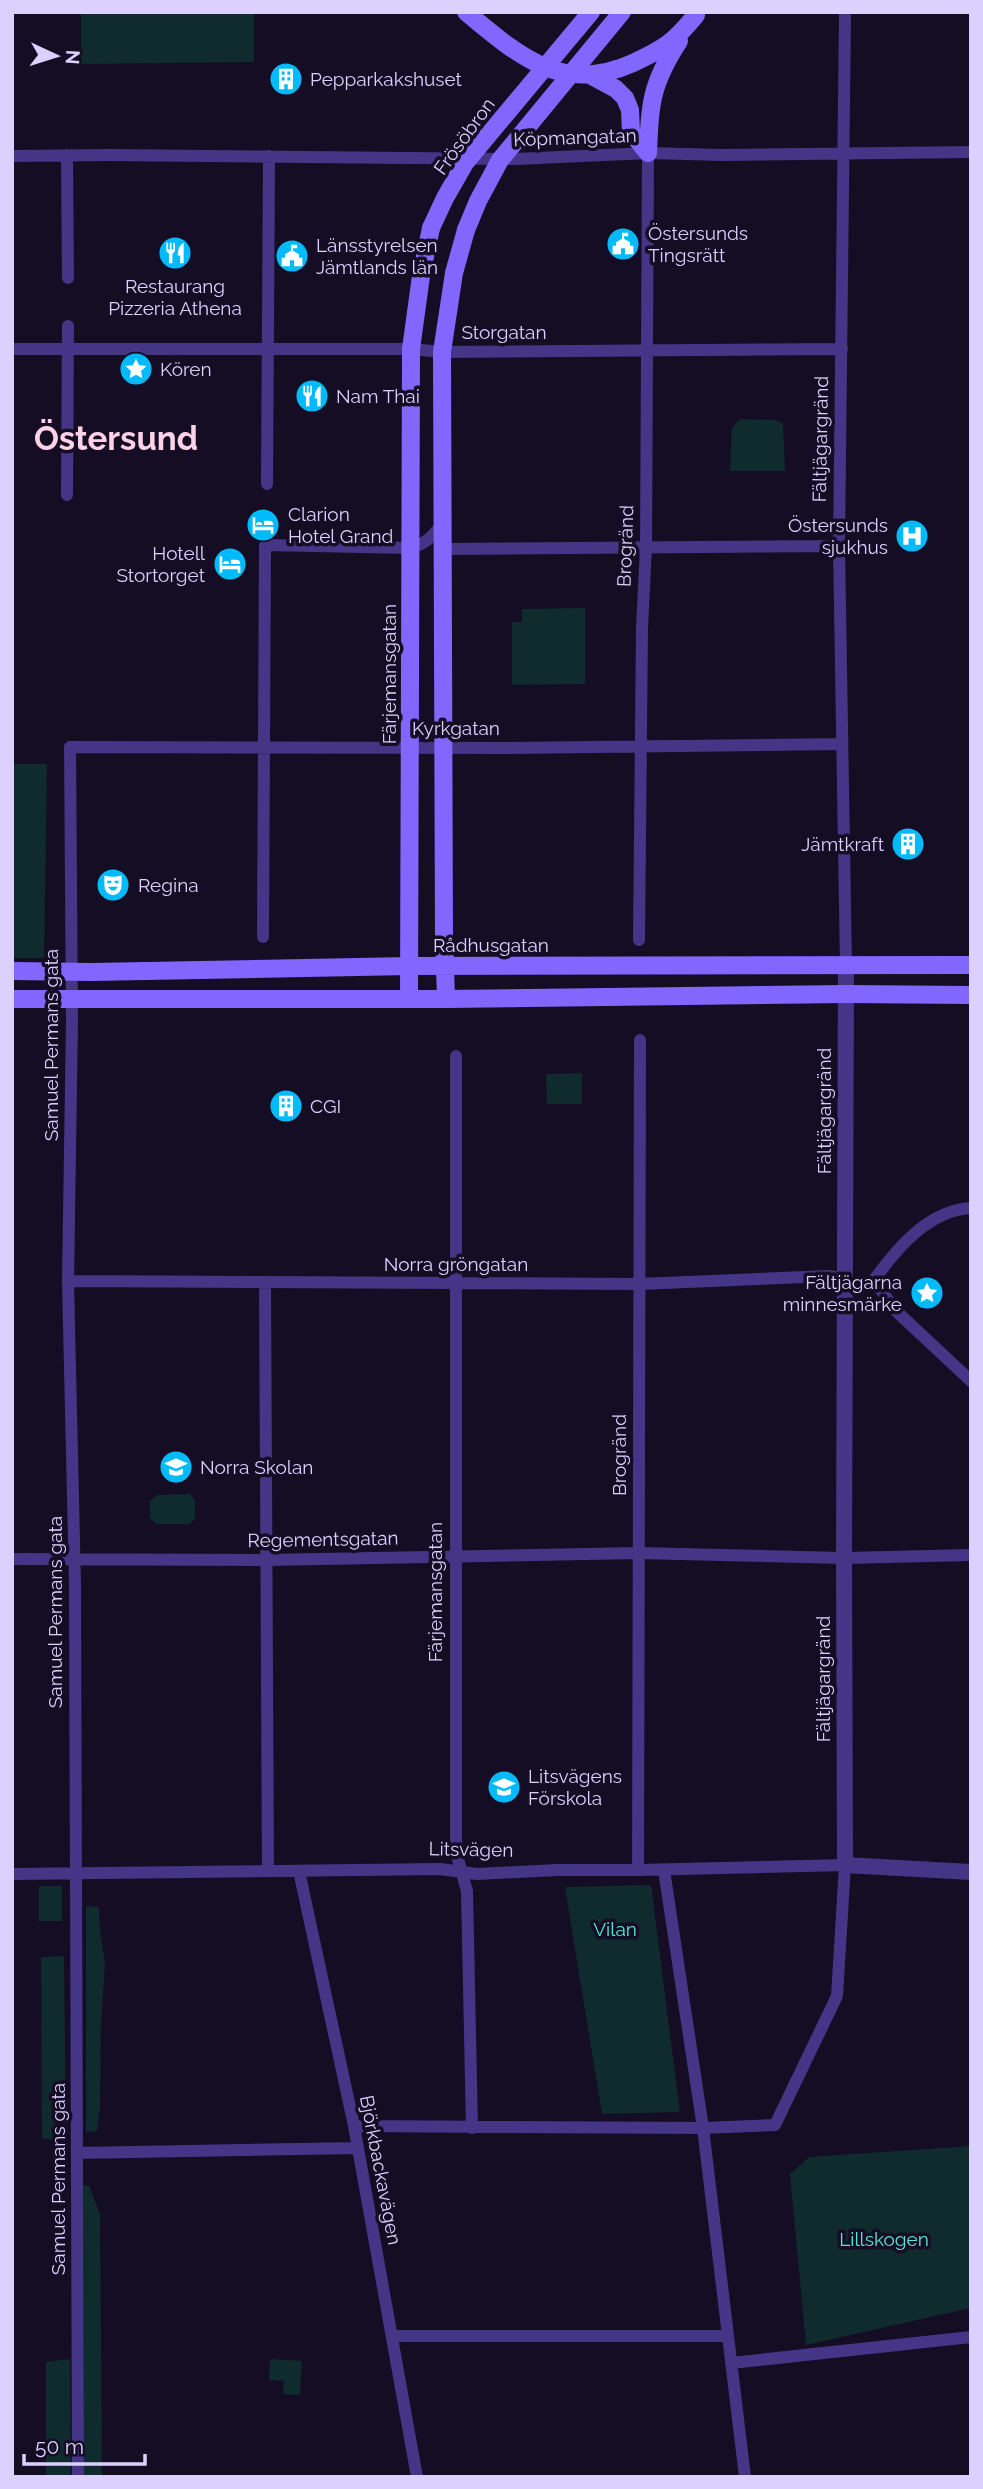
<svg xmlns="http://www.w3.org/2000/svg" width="983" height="2489" viewBox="0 0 983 2489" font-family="Raleway,sans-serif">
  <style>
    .green { fill: #0f2b2e }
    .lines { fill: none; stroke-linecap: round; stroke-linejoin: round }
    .minor { stroke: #453586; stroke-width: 12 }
    .tertiary { stroke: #453586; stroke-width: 16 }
    .secondary { stroke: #8267ff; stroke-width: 18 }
    .secondary-bridge { stroke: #8267ff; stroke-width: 18 }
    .labels { text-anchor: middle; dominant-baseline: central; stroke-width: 7; stroke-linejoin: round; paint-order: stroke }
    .poi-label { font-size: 19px; fill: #dcd0ff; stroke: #140d24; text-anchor: start }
    .street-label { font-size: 19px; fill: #dcd0ff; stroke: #140d24 }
    .park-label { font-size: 19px; fill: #55e6d8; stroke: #140d24 }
    .town-label { font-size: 33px; font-weight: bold; fill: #ffd2e7; stroke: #140d24 }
  </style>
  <rect width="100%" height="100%" fill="#140d24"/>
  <!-- green -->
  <path class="green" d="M81,12H254V62L81,64Z
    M740,419L776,420L783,424L785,471H730L732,428Z
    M585,608V684L512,685V622H522V609Z
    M12,764H47L44,958H12Z
    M582,1073V1104H547L546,1074Z
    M190,1494L195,1500V1519L189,1524H156L150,1518V1501L157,1495Z
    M651,1885L680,2112L602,2114L565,1887Z
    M39,1886H62V1921H39Z
    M86,1906L99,1907L100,1930L105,1964L101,2026L100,2107L97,2131L86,2132Z
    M64,1956L66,2143L42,2138L41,1957Z
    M971,2146V2308L806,2345L790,2174L809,2157Z
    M83,2185L89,2186L100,2214L102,2477H84Z
    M70,2359L71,2477H46V2362Z
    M270,2359L302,2361L300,2395L283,2394L284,2381L269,2380Z"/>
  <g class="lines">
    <!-- minor -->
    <path class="minor" d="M845,12L839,546L846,966
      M67,155L68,278
      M12,156L111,155L516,159L648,153L722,155L971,152
      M12,349H411L442,352L842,349
      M267,484L269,156
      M67,495L68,326
      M443,549L839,546
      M263,937L265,545L410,548C426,544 433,536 443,523
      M639,940L642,628L646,547L648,153
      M456,1056V1852L467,1891L472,2128
      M971,1208C929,1210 897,1248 874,1280L896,1311L971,1381
      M68,1281L639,1284L828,1276L844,1278
      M265,1282L268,1870
      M12,1559L266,1560L638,1553L844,1558L971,1555
      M638,1870L640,1040
      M664,1870L703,2128L745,2477
      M299,1871L354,2126L417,2477
      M12,1874L440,1869L477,1874L557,1870H638L845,1865L837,1996L775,2125L703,2128L354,2126
      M77,2153L357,2148
      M392,2336H728
      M731,2363L971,2337
      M78,2477L75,1585L68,1281L72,1021L70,747L507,748L842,744"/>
    <!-- tertiary -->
    <path class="tertiary" d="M846,966L844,1558L845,1865L971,1872"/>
    <!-- secondary -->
    <path class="secondary" d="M466,12C519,56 562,95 633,63C665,48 674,42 696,15
      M592,76L616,89L625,98L630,110L631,132L648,153
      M648,153C650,103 651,84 679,41
      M12,971L91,972L409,966L971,965
      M409,998L411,349L421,276L431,228
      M12,999H446L846,994L971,995
      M446,999L444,937L442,352L454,273L466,230"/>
    <!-- secondary-bridge -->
    <path class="secondary-bridge" d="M431,228L445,198L465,163L591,12
      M466,230L478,201L500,160L622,12"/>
  </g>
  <!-- icons -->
  <defs>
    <symbol id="building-disc" viewBox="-11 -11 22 22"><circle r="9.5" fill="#00bbfb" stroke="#140d24"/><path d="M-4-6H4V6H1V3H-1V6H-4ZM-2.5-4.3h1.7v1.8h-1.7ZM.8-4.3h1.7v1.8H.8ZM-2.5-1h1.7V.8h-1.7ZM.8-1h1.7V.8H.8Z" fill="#fff"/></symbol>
    <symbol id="civic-disc" viewBox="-11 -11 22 22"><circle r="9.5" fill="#00bbfb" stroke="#140d24"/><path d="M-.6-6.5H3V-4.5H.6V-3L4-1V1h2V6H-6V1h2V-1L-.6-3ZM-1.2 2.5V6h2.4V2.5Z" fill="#fff"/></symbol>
    <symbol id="restaurant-disc" viewBox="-11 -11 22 22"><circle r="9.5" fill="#00bbfb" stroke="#140d24"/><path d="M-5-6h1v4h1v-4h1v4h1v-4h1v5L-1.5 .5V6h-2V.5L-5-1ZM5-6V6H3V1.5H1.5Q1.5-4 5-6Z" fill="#fff"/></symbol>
    <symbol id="sight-disc" viewBox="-11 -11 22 22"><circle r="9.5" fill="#00bbfb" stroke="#140d24"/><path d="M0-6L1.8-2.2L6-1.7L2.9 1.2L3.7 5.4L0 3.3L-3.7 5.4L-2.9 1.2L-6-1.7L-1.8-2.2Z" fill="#fff"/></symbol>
    <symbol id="hotel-disc" viewBox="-11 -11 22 22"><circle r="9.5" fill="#00bbfb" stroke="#140d24"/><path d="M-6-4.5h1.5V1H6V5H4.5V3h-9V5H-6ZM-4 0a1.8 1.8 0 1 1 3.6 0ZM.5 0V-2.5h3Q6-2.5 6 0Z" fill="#fff"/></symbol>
    <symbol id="hospital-disc" viewBox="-11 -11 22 22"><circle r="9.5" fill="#00bbfb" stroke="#140d24"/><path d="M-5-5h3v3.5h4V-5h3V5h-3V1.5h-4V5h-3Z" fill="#fff"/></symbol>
    <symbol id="theatre-disc" viewBox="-11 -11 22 22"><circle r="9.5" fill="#00bbfb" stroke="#140d24"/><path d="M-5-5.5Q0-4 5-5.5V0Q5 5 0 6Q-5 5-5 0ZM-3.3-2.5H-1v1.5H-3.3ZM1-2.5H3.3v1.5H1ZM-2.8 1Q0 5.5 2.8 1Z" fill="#fff"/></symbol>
    <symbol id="school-disc" viewBox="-11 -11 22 22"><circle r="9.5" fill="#00bbfb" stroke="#140d24"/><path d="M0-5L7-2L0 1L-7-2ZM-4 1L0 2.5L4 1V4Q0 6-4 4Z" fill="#fff"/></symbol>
  </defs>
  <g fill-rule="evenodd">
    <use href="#building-disc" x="267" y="60" width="38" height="38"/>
    <use href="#civic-disc" x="604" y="225" width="38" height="38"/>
    <use href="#restaurant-disc" x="156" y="234" width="38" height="38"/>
    <use href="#civic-disc" x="273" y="237" width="38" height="38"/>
    <use href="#sight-disc" x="117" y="350" width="38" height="38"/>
    <use href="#restaurant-disc" x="293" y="377" width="38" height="38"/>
    <use href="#hotel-disc" x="244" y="506" width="38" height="38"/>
    <use href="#hospital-disc" x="893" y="517" width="38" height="38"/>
    <use href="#hotel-disc" x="211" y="545" width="38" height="38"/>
    <use href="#building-disc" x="889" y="825" width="38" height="38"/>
    <use href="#theatre-disc" x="94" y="866" width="38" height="38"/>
    <use href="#building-disc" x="267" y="1087" width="38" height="38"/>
    <use href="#sight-disc" x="908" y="1274" width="38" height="38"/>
    <use href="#school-disc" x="157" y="1448" width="38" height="38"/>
    <use href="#school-disc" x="485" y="1768" width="38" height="38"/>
  </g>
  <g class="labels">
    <!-- poi labels -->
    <g class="poi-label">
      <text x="310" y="79">Pepparkakshuset</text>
      <text x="648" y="233">Östersunds<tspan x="648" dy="22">Tingsrätt</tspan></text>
      <text x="316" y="245">Länsstyrelsen<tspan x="316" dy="22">Jämtlands län</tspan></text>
      <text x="175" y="286" text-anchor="middle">Restaurang<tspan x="175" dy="22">Pizzeria Athena</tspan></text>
      <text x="160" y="369">Kören</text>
      <text x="336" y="396">Nam Thai</text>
      <text x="288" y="514">Clarion<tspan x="288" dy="22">Hotel Grand</tspan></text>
      <text x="888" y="525" text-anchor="end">Östersunds<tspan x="888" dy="22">sjukhus</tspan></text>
      <text x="205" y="553" text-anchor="end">Hotell<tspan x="205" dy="22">Stortorget</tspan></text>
      <text x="884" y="844" text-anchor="end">Jämtkraft</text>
      <text x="138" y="885">Regina</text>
      <text x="310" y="1106">CGI</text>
      <text x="902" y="1282" text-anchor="end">Fältjägarna<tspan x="902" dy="22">minnesmärke</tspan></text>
      <text x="200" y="1467">Norra Skolan</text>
      <text x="528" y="1776">Litsvägens<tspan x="528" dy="22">Förskola</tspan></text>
    </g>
    <!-- street labels -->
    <g class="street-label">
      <text transform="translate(464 136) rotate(-54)">Frösöbron</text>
      <text transform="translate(575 137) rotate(-2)">Köpmangatan</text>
      <text x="504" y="332">Storgatan</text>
      <text transform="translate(820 439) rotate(-89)">Fältjägargränd</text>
      <text transform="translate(625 546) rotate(-88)">Brogränd</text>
      <text transform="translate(389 674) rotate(-90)">Färjemansgatan</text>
      <text x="456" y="728">Kyrkgatan</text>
      <text x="491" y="945">Rådhusgatan</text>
      <text transform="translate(51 1045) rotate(-90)">Samuel Permans gata</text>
      <text transform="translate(824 1111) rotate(-90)">Fältjägargränd</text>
      <text x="456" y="1264">Norra gröngatan</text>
      <text transform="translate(619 1455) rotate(-90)">Brogränd</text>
      <text transform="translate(323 1539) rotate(-1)">Regementsgatan</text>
      <text transform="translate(435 1592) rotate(-90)">Färjemansgatan</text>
      <text transform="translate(55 1612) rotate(-90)">Samuel Permans gata</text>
      <text transform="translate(823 1679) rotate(-90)">Fältjägargränd</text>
      <text transform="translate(471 1849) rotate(1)">Litsvägen</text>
      <text transform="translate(381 2170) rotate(79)">Björkbackavägen</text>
      <text transform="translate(58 2179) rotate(-90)">Samuel Permans gata</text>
    </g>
    <!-- park labels -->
    <g class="park-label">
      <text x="615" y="1929">Vilan</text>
      <text x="884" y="2239">Lillskogen</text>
    </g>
    <!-- town labels -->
    <g class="town-label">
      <text x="116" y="438">Östersund</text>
    </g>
  </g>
  <!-- border -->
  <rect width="983" height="2489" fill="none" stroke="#dcd0ff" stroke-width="28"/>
  <!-- north arrow -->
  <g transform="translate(56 56) rotate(94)" stroke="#140d24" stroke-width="5" paint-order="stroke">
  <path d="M0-5L12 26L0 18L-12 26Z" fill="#dcd0ff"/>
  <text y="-10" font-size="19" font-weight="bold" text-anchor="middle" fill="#dcd0ff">N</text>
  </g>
  <!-- scale -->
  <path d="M24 2454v10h121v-10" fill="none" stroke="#dcd0ff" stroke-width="3.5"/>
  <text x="35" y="2454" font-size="21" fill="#dcd0ff" stroke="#140d24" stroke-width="5" paint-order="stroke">50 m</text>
</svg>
